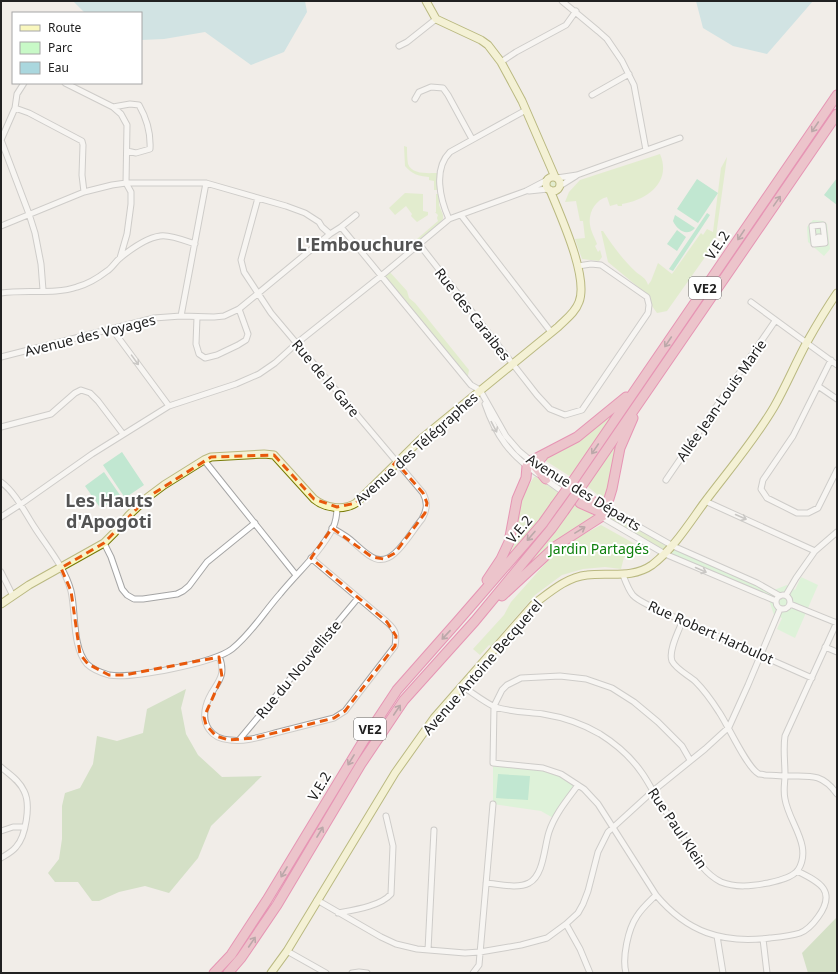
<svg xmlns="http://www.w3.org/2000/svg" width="838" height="974" viewBox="0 0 838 974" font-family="'Noto Sans',sans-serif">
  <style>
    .grass { fill: #d1eaaf }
    .forest { fill: #b1d09e }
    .park { fill: #c8f9c7 }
    .pitch { fill: #88dfb5 }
    .water { fill: #aad7de }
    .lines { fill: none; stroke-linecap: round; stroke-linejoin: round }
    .street-casing { stroke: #a5a5a5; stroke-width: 7 }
    .secondary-casing { stroke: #787a06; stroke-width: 9 }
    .highway-casing { stroke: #d92b76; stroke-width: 11 }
    .street { stroke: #fff; stroke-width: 5 }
    .secondary { stroke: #f9f7be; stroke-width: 7 }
    .highway { stroke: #e792a9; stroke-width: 9 }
    .highway-bridge-casing { stroke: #d92b76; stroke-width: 11; stroke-linecap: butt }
    .highway-bridge { stroke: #e792a9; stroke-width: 9 }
    .oneway { stroke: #7a545e }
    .oneway2 { stroke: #9b9b9b }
    .marked { fill: none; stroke: #e8590c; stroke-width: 3; stroke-dasharray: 8 5; stroke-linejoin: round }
    .labels { text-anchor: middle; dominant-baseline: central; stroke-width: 4; stroke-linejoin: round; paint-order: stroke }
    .shield { fill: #fff; stroke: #646464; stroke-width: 1 }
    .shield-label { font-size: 13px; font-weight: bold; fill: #212121 }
    .street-label { font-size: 14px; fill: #212121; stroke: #fff }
    .park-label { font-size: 14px; fill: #0e810d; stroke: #fff }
    .district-label { font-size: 18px; font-weight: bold; fill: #545454; stroke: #fff }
  </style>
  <rect width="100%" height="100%" fill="#f1ede8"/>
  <!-- grass -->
  <path class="grass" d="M404,146L407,147C407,152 407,159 408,164C412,175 429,173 438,173L437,190H434V181L429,180V177C418,176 412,174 405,166Z
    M660,154C672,182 647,200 622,204V206H618L617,204L610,206L607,197C595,200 588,213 590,225C591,232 595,238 597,244L595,246L598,252L600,250L602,257L599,261L582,259L575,239L585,238L583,221H580L576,201L565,202L569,192L580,180Z
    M727,157L715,243L667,311L657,313L652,306L650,297L608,262L601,231H603C612,245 623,260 636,272C641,276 646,278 648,285L651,281L658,263L672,274L701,233L703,235L707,229L713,232L721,168Z
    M548.5 184a4.5 4.5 0 1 1 9 0a4.5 4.5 0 1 1-9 0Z
    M405,193L423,194V211L428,212V215L417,222L411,216L412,214L406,206L395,215L389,208Z
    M436,194H439V205L443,215V219L439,224L419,241L417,239L438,221L437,218L438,215L435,212H436Z
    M388,270L407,291L409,298L415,303L469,370L467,381L381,276Z
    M612,412L614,413L571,477L546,461V458Z
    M620,434L610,492L604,500L587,486Z
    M534,477H536L560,494L527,538L506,561L513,547L521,502L527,488Z
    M574,503L592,514L594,516L520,577L527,566L550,539Z
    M607,508L673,546L665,554L602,517Z
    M601,525L635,544L629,558L624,557L621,569L605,567L583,569L562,575L535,595L491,646L489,645L480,655L473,649L504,615L511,602L551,557L569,542Z"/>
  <!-- forest -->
  <path class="forest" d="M186,689L181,708L186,734L198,755L222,777L262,776L211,826L198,858L169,893L145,886L119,892L99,901H92L78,882H55L48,873L59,859L62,839V806L65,793L80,788L93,764L97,736L117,741L143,733L147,709Z
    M837,917V973H808L802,953Z"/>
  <!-- park -->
  <path class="park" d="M813,220L823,221L827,224L830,249L824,256L808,242L807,227Z
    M673,546L774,590L787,585L795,590L801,577L818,585L795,638L777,629L782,618L774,615L769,600L665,554Z
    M493,763L543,768L578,785L555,819L541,811L493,804Z"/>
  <!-- pitch -->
  <path class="pitch" d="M837,178V205L824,195Z
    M697,179L718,193L698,223L677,209Z
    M707,213L710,215L673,271L669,269Z
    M675,215L695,228C687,237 677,230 673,221Z
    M677,230L686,237L677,251L667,244Z
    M122,452L144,485L125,498L103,465Z
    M104,472L120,495L101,509L85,486Z
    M498,774L530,776L528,800L496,798Z"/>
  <!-- water -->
  <path class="water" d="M73,1H305L307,12L284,52L251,65L205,32L164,39L141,40V13H85Z
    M696,1H813L767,54L733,46L703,28Z"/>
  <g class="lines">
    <defs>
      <path id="street" d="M562,1L598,31L607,39L622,61L634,85L646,150
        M399,46L407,42L436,19
        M501,62L516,52L566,25L576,11
        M24,83L17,94L15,108L1,140L29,214L35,233L41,264L43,290
        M65,83L113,107L121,114L127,125L126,183L131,192V204L127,234L120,258
        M592,95L629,74
        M415,99L419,92L431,87L443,88L448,95L472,139
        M113,107L130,104L139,105C147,119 151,132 150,149L136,153L127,151
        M15,108L29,113L82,141L83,145L82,175L84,192
        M557,178L577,175L680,138
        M560,186L576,176
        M529,191L548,189
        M258,198L241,260L244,272L271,313L423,493C428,503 427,510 422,519C413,530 405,544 395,553C378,569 365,552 353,542C347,536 339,532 332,528
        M461,215L551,332
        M449,219C440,199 433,169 450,152L526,110
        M823,225L825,243L814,244L812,226Z
        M1,226L84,192L112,185L126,183H206L286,206L305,213L319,222L322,227L330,234
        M341,227L471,385L480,390L506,436L519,451L531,461L589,498
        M818,237H820V240H817Z
        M419,244L537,395L550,409L565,415L582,410L648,313L649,305L647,297L601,265L591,264L578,266
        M1,293C26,289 54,295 77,287C88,284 98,278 107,271C112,268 115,262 120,258C131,249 146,238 160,236C169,234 186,241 195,244
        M751,302L837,365
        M181,316L206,183
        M197,317L196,344L199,354L205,358L217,355L238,345L246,340L248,334L239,309
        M112,329L169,406
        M1,357L154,318L181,316L214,317L224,316L239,309L330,234L341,227L356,215
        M831,360L793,436L763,480L761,489L767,498L797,513H808L818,508L837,470
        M818,386L837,399
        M485,404C496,436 510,455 538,474
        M1,427L51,414L75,393L81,390L90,393L98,401L123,434
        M204,460L296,575
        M545,479L574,500
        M666,480L775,321
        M1,482C16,493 25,513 35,528C48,548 65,568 71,591C76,612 72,647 87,664C92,669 102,673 109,675C131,679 214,663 232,649C251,634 264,612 280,594C298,572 320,553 333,528C336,521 337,515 337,507
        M705,501L815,551
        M606,508L673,546L757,583L780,596
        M600,516L665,554L776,601
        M1,517L21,504L92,454L169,406L236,384L259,374L275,363L297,343L381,276L449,219L526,191L547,180
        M104,543L111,557L122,589L127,595L134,599H143L177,594L183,591L189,586L207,562L255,523
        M1,572L13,596
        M623,575C632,599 633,597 656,609L812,678
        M776 602a7 7 0 1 1 14 0a7 7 0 1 1-14 0Z
        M786,595L796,578L815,551L837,532
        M790,604L837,623
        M683,620C679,630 668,651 672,661C676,669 688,675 695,681C704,690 712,701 719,712C728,725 747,768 759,774C761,774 763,774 765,775C772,775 780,776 787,776C810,776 822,773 837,794
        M825,647L837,652
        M219,656C229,681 211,685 206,706C201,724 211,739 230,740C245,742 260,737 275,733C294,728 314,723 334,718L345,711L395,646C397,634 396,630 387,622L311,558
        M462,686C473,693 484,702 495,707C511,712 527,712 543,714C562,717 583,724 600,734C616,744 631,757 642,773C647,780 651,788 656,796C665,810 674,825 684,839C694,855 703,873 721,882C736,888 752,886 768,883C777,881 792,878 798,870C813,846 789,823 785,799C783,790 785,783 785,775C785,762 783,749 785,736L837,622
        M239,740L358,598
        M690,760L682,746L658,722L634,702L612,688L586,679L560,676L521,678L507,685L502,690L494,706L493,763L543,768L561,774L584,789L598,804L656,895C687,932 722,944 770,938C780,937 791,936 800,933C808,930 813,924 818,917C837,891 820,882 797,871
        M1,767C10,775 19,780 24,791C31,804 26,836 16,847C12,852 6,855 1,858
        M1,831L13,827H24
        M486,883C499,884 517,889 529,883C544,875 544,847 549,832C555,814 567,800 578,785
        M317,900L381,937L396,944L417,949L465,953L480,952L521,945L547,938L566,924L578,913L583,904L588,891L598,852L608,832L653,791L705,749L729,727L748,685L780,609
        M338,913C354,910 381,906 391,894L393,846L386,816
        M566,924L580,949L590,973
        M717,936L723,973
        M763,939L767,973
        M428,950L434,830
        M287,951L326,973
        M352,973L359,972L367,973
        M473,973L479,965L493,804
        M626,973C622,958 628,929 637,916C642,908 650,901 656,895"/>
      <path id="secondary" d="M426,1L436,19L481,40L488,45L501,62L522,101L555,177
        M546 184a7 7 0 1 1 14 0a7 7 0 1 1-14 0Z
        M1,604L29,585L104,543L114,533L129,515L148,497L164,485L204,460L211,457L264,454L274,455L314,499C325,508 343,511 356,503L421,439L558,327C566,319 575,313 579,302C589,277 560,215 550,190
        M271,973L287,951L395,773L434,718L534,604C550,592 567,577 587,575C609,572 632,579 652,565C674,548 688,525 704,503C728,471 754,441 774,407C786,386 795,364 807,342C816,326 826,309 837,293"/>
      <path id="highway" d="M543,456L536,464V467L546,479
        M573,481L837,95
        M581,487L837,114
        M588,497L600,508L601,514
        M580,503L598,511L607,508
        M487,580L501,559L509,542L517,499L526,478L527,466L531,461L577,437L626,397
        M502,596L556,546L604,515L612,489L620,448L633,418
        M214,973L231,955L267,900L364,740L397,690L457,622L543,523L555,506
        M228,973L241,958L277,905L361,764L404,700L475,621L551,529L564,511"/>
    </defs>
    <!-- street casing -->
    <use href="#street" class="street-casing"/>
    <!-- secondary casing -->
    <use href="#secondary" class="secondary-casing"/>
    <!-- highway casing -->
    <use href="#highway" class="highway-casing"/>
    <!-- street -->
    <use href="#street" class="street"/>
    <!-- secondary -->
    <use href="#secondary" class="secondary"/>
    <!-- highway -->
    <use href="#highway" class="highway"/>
    <defs>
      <path id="highway-bridge" d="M555,506L573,481
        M564,511L581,487"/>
    </defs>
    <!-- highway-bridge casing -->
    <use href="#highway-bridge" class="highway-bridge-casing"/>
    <!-- highway-bridge -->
    <use href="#highway-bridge" class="highway-bridge"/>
  </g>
  <!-- one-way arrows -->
  <defs><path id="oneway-shaft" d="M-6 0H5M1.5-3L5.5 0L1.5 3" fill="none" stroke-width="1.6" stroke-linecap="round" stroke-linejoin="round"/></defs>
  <g class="oneway">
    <use href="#oneway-shaft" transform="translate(815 127) rotate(124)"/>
    <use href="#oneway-shaft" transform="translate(777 201) rotate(-55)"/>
    <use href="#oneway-shaft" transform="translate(741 235) rotate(124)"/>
    <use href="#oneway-shaft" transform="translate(668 342) rotate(124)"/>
    <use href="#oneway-shaft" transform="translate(595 449) rotate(124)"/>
    <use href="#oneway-shaft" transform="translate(580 530) rotate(-31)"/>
    <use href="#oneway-shaft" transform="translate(531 536) rotate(131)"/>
    <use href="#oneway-shaft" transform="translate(446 635) rotate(133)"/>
    <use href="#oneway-shaft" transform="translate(397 710) rotate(-56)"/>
    <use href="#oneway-shaft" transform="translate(351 760) rotate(121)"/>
    <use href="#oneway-shaft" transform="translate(320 832) rotate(-59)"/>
    <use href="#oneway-shaft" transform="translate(284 872) rotate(121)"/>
    <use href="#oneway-shaft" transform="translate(252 942) rotate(-56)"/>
  </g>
  <g class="oneway2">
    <use href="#oneway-shaft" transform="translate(135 360) rotate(54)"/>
    <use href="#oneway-shaft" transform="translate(494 427) rotate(62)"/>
    <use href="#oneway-shaft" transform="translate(741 517) rotate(24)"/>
    <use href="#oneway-shaft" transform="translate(701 570) rotate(24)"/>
  </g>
  <!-- marked area -->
  <path d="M0 0H838V974H0ZM274,455L314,499L337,507L356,503L396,462L423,493L427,503L425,513L395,553L384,559L372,557L332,528L311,558L387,622L396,636L395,646L345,711L334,718L254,738L229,740L216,736L206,725L204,717L222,677L219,657L124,675H109L88,664L80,654L71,591L61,568L104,543L148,497L211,457Z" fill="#f1ede8" fill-opacity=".55" fill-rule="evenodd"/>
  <path class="marked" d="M274,455L314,499L337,507L356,503L396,462L423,493L427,503L425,513L395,553L384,559L372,557L332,528L311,558L387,622L396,636L395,646L345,711L334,718L254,738L229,740L216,736L206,725L204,717L222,677L219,657L124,675H109L88,664L80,654L71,591L61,568L104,543L148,497L211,457Z"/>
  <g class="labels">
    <!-- shield labels -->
    <g class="shield">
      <rect x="689" y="277" width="32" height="22" rx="3"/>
      <rect x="354" y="718" width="32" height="22" rx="3"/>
    </g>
    <g class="shield-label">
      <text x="705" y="288">VE2</text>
      <text x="370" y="729">VE2</text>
    </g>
    <!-- street labels -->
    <g class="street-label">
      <text transform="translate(717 245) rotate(-56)">V.E.2</text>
      <text transform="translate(473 314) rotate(52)">Rue des Caraibes</text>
      <text transform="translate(90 335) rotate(-14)">Avenue des Voyages</text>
      <text transform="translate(326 378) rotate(50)">Rue de la Gare</text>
      <text transform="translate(721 400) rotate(-55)">Allée Jean-Louis Marie</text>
      <text transform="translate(416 448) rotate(-42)">Avenue des Télégraphes</text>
      <text transform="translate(584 492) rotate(32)">Avenue des Départs</text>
      <text transform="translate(519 529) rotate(-50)">V.E.2</text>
      <text transform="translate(711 632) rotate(24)">Rue Robert Harbulot</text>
      <text transform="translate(482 667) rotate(-49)">Avenue Antoine Becquerel</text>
      <text transform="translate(298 669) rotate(-50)">Rue du Nouvelliste</text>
      <text transform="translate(319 786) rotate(-59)">V.E.2</text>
      <text transform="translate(678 828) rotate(56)">Rue Paul Klein</text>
    </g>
    <!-- park labels -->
    <g class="park-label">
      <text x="599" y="548">Jardin Partagés</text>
    </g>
    <!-- district labels -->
    <g class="district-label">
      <text x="360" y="244">L'Embouchure</text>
      <text x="109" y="500">Les Hauts<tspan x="109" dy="21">d'Apogoti</tspan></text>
    </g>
  </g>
  <!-- border -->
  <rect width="838" height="974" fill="none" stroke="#212121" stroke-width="4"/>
  <!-- legend -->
  <rect x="12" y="12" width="130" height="72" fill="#ffffff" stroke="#a6a6a6"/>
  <rect x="20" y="25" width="20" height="6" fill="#f9f7be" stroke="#a6a6a6"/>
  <text x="48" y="32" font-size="12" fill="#212121">Route</text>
  <rect x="20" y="42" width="20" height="12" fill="#c8f9c7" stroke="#a6a6a6"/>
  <text x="48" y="52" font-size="12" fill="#212121">Parc</text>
  <rect x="20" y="62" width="20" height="12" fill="#aad7de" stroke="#a6a6a6"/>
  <text x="48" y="72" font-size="12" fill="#212121">Eau</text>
</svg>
